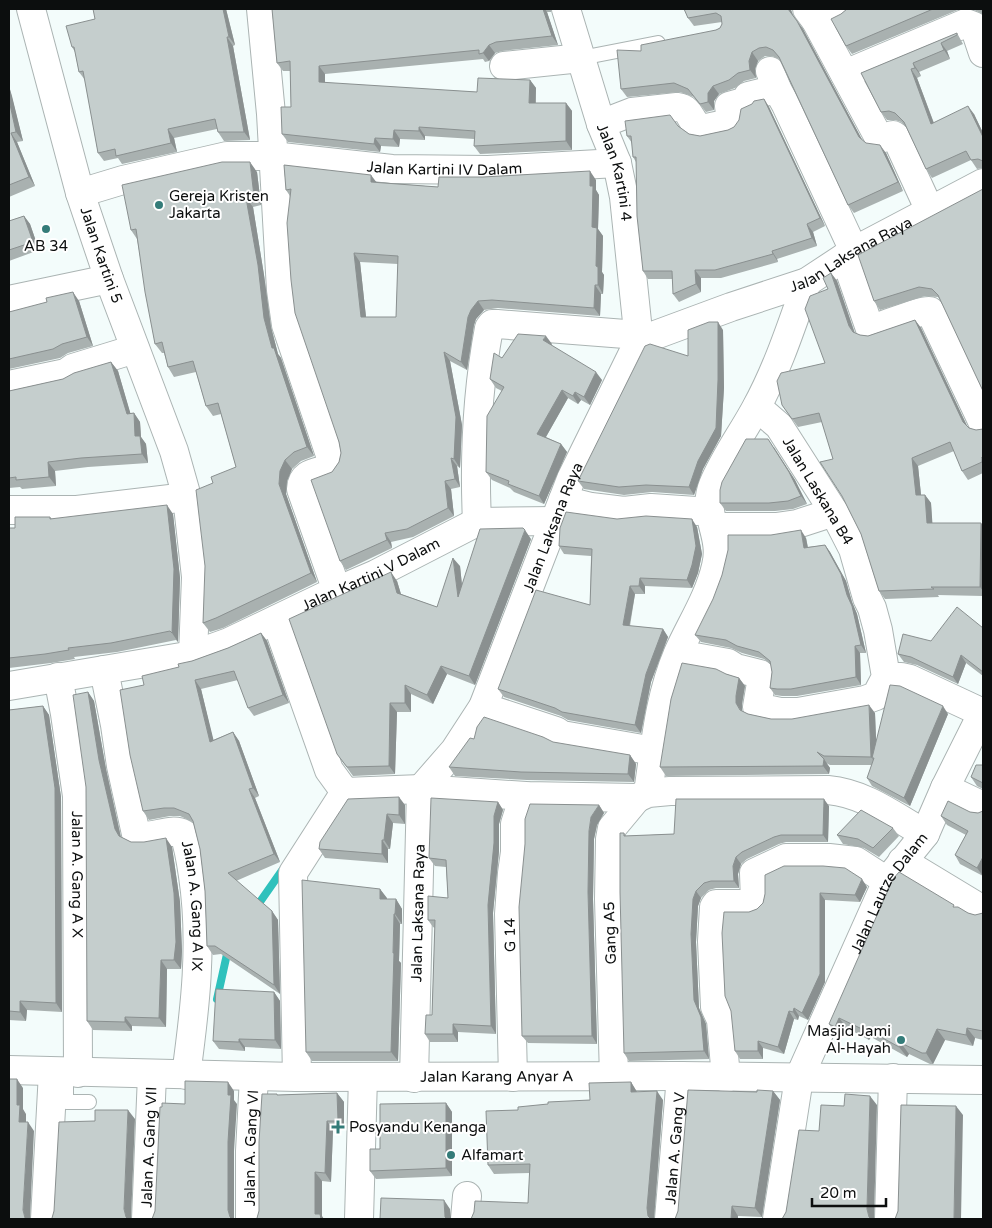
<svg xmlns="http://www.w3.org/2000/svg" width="992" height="1228" viewBox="0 0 992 1228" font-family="'Varela Round',sans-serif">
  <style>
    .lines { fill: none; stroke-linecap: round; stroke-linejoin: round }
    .stream { stroke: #2fc1bc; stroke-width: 8 }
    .service-casing { stroke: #abb4b3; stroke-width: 16 }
    .minor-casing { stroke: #abb4b3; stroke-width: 30 }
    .tertiary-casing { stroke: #abb4b3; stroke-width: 30 }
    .service { stroke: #fff; stroke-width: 14 }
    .minor { stroke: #fff; stroke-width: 28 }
    .tertiary { stroke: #fff; stroke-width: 28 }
    .wall { fill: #a9b1b0; fill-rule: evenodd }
    .shaded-wall { fill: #8a9090 }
    .building { fill: #c5cecd; stroke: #8a9090; fill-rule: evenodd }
    .poi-dot { fill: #347c79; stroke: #fff; stroke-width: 2 }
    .labels { text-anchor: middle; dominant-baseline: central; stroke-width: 4; stroke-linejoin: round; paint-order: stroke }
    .street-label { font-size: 15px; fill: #0c0e0e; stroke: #fff }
    .poi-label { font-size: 15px; fill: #0c0e0e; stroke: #fff; text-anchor: start }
  </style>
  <rect width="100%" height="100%" fill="#f3fcfb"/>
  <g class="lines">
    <!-- stream -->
    <path class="stream" d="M255,909L283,869
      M217,999L227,954L229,950"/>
    <defs>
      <path id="service" d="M581,58L658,43
        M66,1073V1102H89"/>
      <g id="minor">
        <path id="s1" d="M31,9L80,193L109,279L174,451L187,497L196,577L193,655"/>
        <path d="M261,9L271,114L281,290L286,325L330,455L331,463L328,469C314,473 302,473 301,489L337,591"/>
        <path id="s2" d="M566,9L601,124L617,163L624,197L639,341"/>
        <path d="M807,9L816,21L879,138H883L893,135L896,137L930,211"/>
        <path d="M816,21L840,9"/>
        <path d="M504,66L581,58"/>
        <path d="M770,71L777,89L786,105L854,251"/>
        <path d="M845,74L966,23L974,26L983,53"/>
        <path d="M601,124L632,112L677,107C693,109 689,123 702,129L730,123L731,120L729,106L747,101L748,96L777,89"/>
        <path id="s3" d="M80,193L123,180L227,156H272L392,169L488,170L617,163"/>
        <path d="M845,257L870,329C882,327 922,309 930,311L983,423"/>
        <path d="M9,300L109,279"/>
        <path d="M9,385L66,373L73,368L135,349"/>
        <path d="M563,500L591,507L624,511L651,508L696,511L709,510"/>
        <path d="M9,510H77L187,497"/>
        <path d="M477,522C474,457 477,392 489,328L492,324H497L638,335"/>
        <path d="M714,527H776L797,524L834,512"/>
        <path d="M276,620L329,770L345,792"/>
        <path d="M678,654L728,663L736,668L760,674L762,677L757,707L780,712H798L865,700L876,696L886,677L878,630L872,608L867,598L853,549L834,512L779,426L757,407"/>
        <path id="s4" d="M104,670L115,725L121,766L136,834C151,841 169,826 184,834C189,848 191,862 193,876C203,943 195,1009 186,1075"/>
        <path id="s5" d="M58,677L65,714L77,796L78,1073"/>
        <path d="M886,677H901L910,679L983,713"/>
        <path id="s6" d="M9,686L193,655L229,642L325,596L376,574L477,522L555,521"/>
        <path d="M483,707L556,731L562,735L654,751"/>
        <path d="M945,788L983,806"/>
        <path d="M345,792L421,789L526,796L637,798L648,793L670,791L828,790C864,793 894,816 925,834"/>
        <path d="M648,793C655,746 659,697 678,653C691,624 709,597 716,566C724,535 701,515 713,485C724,458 742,434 756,408C778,368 792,324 807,282"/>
        <path d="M902,861L983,910"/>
        <path d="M297,1077L293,873L345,792"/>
        <path d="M513,1077L509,914L512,873L515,852V824L520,808L526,796"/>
        <path d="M614,1077L609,899L610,839L612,828L637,798"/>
        <path id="s7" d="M414,1078L421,789L455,750L483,707L571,479L639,341L731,307L807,282L854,251L983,183"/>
        <path d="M726,1078L721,1020L715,1007L712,941L714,907L716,904H754L755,902L754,873L786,858H829L856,861L887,881"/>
        <path d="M45,1219L53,1072"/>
        <path id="s8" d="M146,1219L152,1075"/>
        <path id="s9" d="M250,1219V1151L254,1077"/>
        <path d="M359,1219L363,1077"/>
        <path d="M465,1219L467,1196"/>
        <path id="s10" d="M669,1219L681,1076"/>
        <path id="s11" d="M777,1219L799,1078L887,881L925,834L945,788L983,712"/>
        <path d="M889,1219L893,1078"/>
      </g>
      <g id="tertiary">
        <path id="s12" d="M9,1070L297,1077L681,1076L983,1080"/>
      </g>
    </defs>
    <!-- service casing -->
    <use href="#service" class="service-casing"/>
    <!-- minor casing -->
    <use href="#minor" class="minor-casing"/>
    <!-- tertiary casing -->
    <use href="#tertiary" class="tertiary-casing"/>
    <!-- service -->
    <use href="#service" class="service"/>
    <!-- minor -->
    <use href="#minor" class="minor"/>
    <!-- tertiary -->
    <use href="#tertiary" class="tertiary"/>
  </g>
  <!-- wall -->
  <path class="wall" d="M226,9L235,45L233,46L250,140L224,141L218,132L217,129L174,138L177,152L122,164L118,158L104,161L98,153L85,80L79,72L75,52L72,47L95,19Z
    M272,9H551V12H547L558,45L502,51L495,53L489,61L485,62L483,59L325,74V83L477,92L530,80L536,88V103H566L572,111V150L480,154L474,146V139L425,136V140L400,139L399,147L381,146L380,152L288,142L282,134L291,107L290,71H283L277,63Z
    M684,9H792L791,10L794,17L803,29L862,140L866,143L886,153L903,191L854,213L848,205L779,59L772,56H765L758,61L755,69L756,78L744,81L735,88L719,94L714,101V110L706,112L694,97L680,92L627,97L621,89L641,51L716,30L720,28L722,24V22L694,26L688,18Z
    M847,9H960L852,54L846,46L841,14Z
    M972,9H983V14Z
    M957,33L963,44L947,51L950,59L919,72L921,76L917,78L934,123L974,114L983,133V168L977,169L971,160L932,178L926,169L906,127L901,122L895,120H887L881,112L861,73Z
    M9,86L23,141L17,142L35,186L9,197Z
    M764,99L769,107L825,226L813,232L817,246L777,259L778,262L721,278H701V292L679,302L673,294V279H648L643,271L636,162L633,157L632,143L627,136L678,126L689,134L700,136L728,130L734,127Z
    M284,165L377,182L438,187L596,180V190L599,195L598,229L603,236L602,272L604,275L603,294H601L600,316L498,308L484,310L476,319L474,325L467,370L450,361L462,425L460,468L457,466L460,487L451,489L454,516L413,537L391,542L392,548L346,570L340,561L332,472L339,462L341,453L290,196L286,190ZM360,262L398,264L396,317H366Z
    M257,172L261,205L253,207L264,275L271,327L278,354L281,358L314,456L301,461L292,469L287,481L286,494L317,582L223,628L210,632L203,623L213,483L236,467L221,414L213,416L206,406L196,372L174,377L168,367L164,353H162L155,344L137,239L131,230Z
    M983,189L940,300L938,297L925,296L880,310L874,301Z
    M24,216L30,224L39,250L9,261V221Z
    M831,273L837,281L855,333L860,335L868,336L915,320L921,328L967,426L969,428L976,430L983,429V473L968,480L962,471L954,451L918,466L921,495H925L931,503L932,523L983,526V596L938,595L939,597L885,599L879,591L861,534L833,459L822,422L798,427L782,405L825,363L828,289Z
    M79,301L93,346L68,353L60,358L9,369V312Z
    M723,330L724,388L721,436L703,469L694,495L652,492L624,495L584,489L578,481L688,356Z
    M552,344L551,345L602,380L590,405L581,400L578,404L568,398L546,437L561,444L567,452L544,504L514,492L510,488L492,480L486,472L502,391L496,388L490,379L502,358Z
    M111,362L118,371L130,413H134L140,422L141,437L146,444L148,463L88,467L55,471L56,486L22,489L20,487L9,488V391L63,379Z
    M774,447L795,480L807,504L793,509L775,511H726L720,503Z
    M173,514L180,578L178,642L176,640L117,652L74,657L75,659L51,663L9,668V528H15L50,517L52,519Z
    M617,519L697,527L702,554L698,573L692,588L645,586V594H635L630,626L663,629L668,637L651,682L641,733L568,720L561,716L504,697L498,689L590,605L591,556L564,554L559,546Z
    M806,538L808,547L825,545L830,552L846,581L852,602L857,614L866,653H860L861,685L797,696H782L775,695L770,688L772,672L771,665L764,659L742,653L731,648L701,642L695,635Z
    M531,539L475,685L447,674L433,704L411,694V712H397L395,774L353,776L337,754L397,581L401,594L437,607L460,566L462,585Z
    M983,628V676L966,663L958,684L917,665L904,662L898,654L931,641Z
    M261,633L267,641L289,703L254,716L248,708L238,680L201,689L213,740L233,732L239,741L259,796L255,798L280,862L236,881L272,911L278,920L280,994L221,954L213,955L207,946L205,891L200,849L193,822L180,816H170L149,820L143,811L144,685L179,667L192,661L228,648Z
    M726,674L739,678L745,686L742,704V711L748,714L771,719H792L875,713L876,742L948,714L910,806L872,786L867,778L872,765H830L826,763L830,768L829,774L666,776L660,767Z
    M88,692L94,701L106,769L121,837L131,842L172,847L180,902L182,951L181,969H167L166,1027L132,1026V1031L93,1030L87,1021Z
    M43,706L49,715L61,797L62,1012L27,1010L26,1021L9,1020V710Z
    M474,739L630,755L636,764L634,782L527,780L455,776L449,767Z
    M983,765V789L977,786L971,777Z
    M498,802L503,810L499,824V851L493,913L496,1034L458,1032V1042H430L425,1034L432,1015L435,928L433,927L428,920L448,898L446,867L435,866L429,858Z
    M405,805V824L393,823L390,849H388V863L325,858L319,849Z
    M599,805L604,813L597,825L594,839L593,899L597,1044L528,1043L522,1036Z
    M829,806L828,842H786L779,844L747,859L741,864L738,874L739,888H716L709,890L701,898L698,906L696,942L699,1008L706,1024L709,1059L629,1061L624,1053V833L626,836L674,834Z
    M970,812L978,813L983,876L960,864L955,855L966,835L947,825L941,816Z
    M893,828L899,836L879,857L864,848L843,844L837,835Z
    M867,887L860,902L825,900V982L808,1020L799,1016L798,1020L794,1019L784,1054L763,1048V1059H740L735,1051L749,912L757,909L763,903L765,894Z
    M380,889L387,899H396L402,909V924H400L399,961L401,963L398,1061H312L306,1052Z
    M956,907L968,913L975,915L983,913V1040L975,1038L973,1046L945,1040L933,1064H930L909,1054L907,1057L871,1037L869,1040L847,1028L842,1037L836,1034L829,1024Z
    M274,992L280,1001L281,1049L245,1047V1051L219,1049L213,1041Z
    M631,1082L637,1092L663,1100L654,1219H471L528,1203L530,1173L494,1174L488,1165L518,1110L590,1100Z
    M773,1091L780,1100L762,1217L738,1216V1219H675L757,1092Z
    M337,1093L344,1102V1130H333L331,1182L322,1181V1216L257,1218L259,1211L278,1095Z
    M446,1103L452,1112V1176L376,1179L370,1171L380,1149Z"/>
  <!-- shaded-wall -->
  <path class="shaded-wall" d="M223,9H226L235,45L229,37Z
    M543,9H545L547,12L558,45L552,36Z
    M788,9H792L791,10L794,18Z
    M797,21L803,29L865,145L859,137Z
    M227,37L233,46L250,140L244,132Z
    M941,43L947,51L950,59L944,50Z
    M489,45L495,53L489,61L483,53Z
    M752,52L758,61L755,69L756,78L750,70L749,61Z
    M913,63L919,72L921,76L915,68Z
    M319,66L325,74V91L319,82Z
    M911,69L917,78L937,132L931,124Z
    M530,80L536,88L535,111L529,103Z
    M9,86L12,96L23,141L16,132L9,100Z
    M713,86L719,94L714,101V110L708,102V93Z
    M764,99L769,107L825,226L820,218Z
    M566,103L572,111V150L566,141Z
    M968,106L974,114L983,133V137Z
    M419,127L425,136V140L419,131Z
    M168,129L174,138L177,152L171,143Z
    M394,130L400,139L399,147L393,139Z
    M11,133L17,142L35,186L29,177Z
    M375,138L381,146L380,152L374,144Z
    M880,145L886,153L903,191L898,182Z
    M250,162L257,172L261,205L254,196Z
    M590,171L596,180V190L599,195L598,229L603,236L602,272L604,275L603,294L598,285L592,227L590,186Z
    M371,175L377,183L371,182Z
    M246,198L253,207L264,275L271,327L278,354L281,358L314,456L307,447L272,348L264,318Z
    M24,216L30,224L39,250L33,242Z
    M807,224L813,232L817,246L812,238Z
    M772,251L777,259L778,262L773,254Z
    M354,253L360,262L367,326L361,317Z
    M695,270L701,278V292L696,284Z
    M831,273L837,281L855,334L849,326Z
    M595,285L601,294L600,316L594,308Z
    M73,292L79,301L93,346L87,337Z
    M478,301L484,310L476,319L474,325L467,370L461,362L468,317L471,310Z
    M915,320L921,328L969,430L963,422Z
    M718,322L723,330L724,388L721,436L703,469L694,495L689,487L698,461Z
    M546,336L552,344L549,349L543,340Z
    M444,352L450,361L462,425L460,468L454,459Z
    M111,362L118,371L133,422L127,414Z
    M596,372L602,380L590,405L584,397Z
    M562,390L568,398L543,442L537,434Z
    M575,392L581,400L578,404L573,396Z
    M134,413L140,422L141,437L146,444L148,463L142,454L135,436Z
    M768,439L795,480L807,504L801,496Z
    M561,444L567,452L544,504L539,496Z
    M451,458L457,466L460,487L455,479Z
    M912,458L918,466L922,504L916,495Z
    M285,460L292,469L287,481L286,494L317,582L311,573L279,484L280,471Z
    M48,462L55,471L56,486L49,477Z
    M445,481L451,489L454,516L448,508Z
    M925,495L931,503L933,531L927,523Z
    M167,505L173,514L180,578L178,642L172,633Z
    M692,519L697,527L702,554L698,573L692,588L687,580Z
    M981,523L983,526V591L980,587Z
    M525,530L531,539L475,685L469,676Z
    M801,530L806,538L809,555L804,548Z
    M385,533L391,542L392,548L387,540Z
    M825,545L830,552L846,581L852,602L857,614L866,653L861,645L847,595Z
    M453,558L460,566L464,605L458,597Z
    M391,572L397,581L403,601L397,593Z
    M640,578L645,586V594L639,586Z
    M630,586L635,594L628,633L623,625Z
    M663,629L668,637L651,682L641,733L635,725L646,674Z
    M261,633L267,641L289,703L283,695Z
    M855,646L860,653L861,685L856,677Z
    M961,655L966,663L958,684L953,677Z
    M441,666L447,674L433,704L427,695Z
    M739,678L745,686L742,704V712L736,703V696Z
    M195,680L201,689L216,750L210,742Z
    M405,685L411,694V712L405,703Z
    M88,692L94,701L106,769L121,838L119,836L115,829L99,760Z
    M390,703L397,712L395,774L389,766Z
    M869,705L875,713L877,762L874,758H872L877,765L871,757Z
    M43,706L49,715L61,797L62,1012L56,1003Z
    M943,706L948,714L910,806L904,798Z
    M233,732L239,741L259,796L253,788Z
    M630,755L636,764L634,782L628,774Z
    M824,759L830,768L829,774L823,766Z
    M249,789L255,798L280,862L274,854Z
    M399,797L405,805V824L399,815Z
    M824,799L829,806L828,842L823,835Z
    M498,802L503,810L499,824V851L493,913L496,1034L491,1026L488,905L494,816Z
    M599,805L604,813L597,825L594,839L593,899L597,1044L592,1036L588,892L589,831L591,817Z
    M387,814L393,823L390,849L384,840Z
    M166,838L172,847L180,902L182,951L181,969L174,960Z
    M382,840L388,849V863L382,854Z
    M736,857L741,864L738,874L739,888L734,881L733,866Z
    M983,857V876L977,868Z
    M862,879L867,887L860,902L855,895Z
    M380,889L387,898L386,909L380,899Z
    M696,891L701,898L698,906L696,942L699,1008L706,1024L709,1059L704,1051L694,1000L691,934L693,899Z
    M820,893L825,900V982L808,1020L802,1013Z
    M396,899L402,909V924L395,914Z
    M272,911L278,920L280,994L274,985Z
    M394,914L400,924L399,961L401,963L398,1061L391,1052Z
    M161,960L167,969L166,1027L159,1018Z
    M274,992L280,1001L281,1049L275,1040Z
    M20,1001L27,1010L26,1021L20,1012Z
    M794,1008L799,1016L798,1020L793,1012Z
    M789,1011L794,1019L784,1054L778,1047Z
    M125,1017L132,1026V1031L125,1022Z
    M839,1018L847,1028L842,1037L835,1027Z
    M453,1024L458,1032V1042L453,1034Z
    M863,1027L871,1037L869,1040L862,1029Z
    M967,1028L975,1038L973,1046L966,1035Z
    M937,1029L945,1040L933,1064L926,1053Z
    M239,1039L245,1047V1051L239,1042Z
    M758,1041L763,1048V1059L758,1051Z
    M901,1043L909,1054L907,1057L899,1047Z
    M17,1079L23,1088V1109L26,1114V1131L19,1122L17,1105Z
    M228,1082L234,1091V1100L237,1104L234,1151V1219H231L230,1217L228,1210Z
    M631,1082L637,1092H631Z
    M657,1091L663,1100L654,1219H651L648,1216L647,1208Z
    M773,1091L780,1100L762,1217L755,1208Z
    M337,1093L344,1102V1130L338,1121Z
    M870,1096L877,1105L874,1219H870L869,1217L867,1209Z
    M446,1103L452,1112V1176L446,1168Z
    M956,1106L963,1115L961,1219H954Z
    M128,1110L135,1119L131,1219H127L126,1217L124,1209Z
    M327,1121L333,1130L331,1182L325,1173Z
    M28,1122L34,1131L30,1219H26L25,1218L23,1210Z
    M315,1172L322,1181V1216L324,1219H319L315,1214Z
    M444,1200L450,1209L451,1219H446L445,1217Z
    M732,1206L738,1216V1219H731Z"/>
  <!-- building -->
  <path class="building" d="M93,9H223L229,37H227L244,132H218L215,119L168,129L171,143L116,156L115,149L98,153L83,71L79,72L74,47H72L66,26L95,19Z
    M272,9H543L552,36L496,42L489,45L483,53L479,54V50L319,66V82L477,92L478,78L530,80L529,103H566V141L474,146L475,131L419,127V131L394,130L393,139L375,138L374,144L282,134L281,107H291L290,61L277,63Z
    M684,9H788L797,21L859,137L866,143L880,145L898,182L848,205L779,57L773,50L766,47L759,48L752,52L749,61L750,70L738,73L729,80L713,86L708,93V102L700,104L688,89L674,83L621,89L617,50L641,51V45L716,30L720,28L722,24L721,16L716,13L688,18Z
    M847,9H933L846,46L831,19L841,14Z
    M957,33V35L941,43L944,50L913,63L915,68L911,69L931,124L968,106L983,137V161L978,159L971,160L966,151L926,169L904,122L895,113L889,111L881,112L861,73Z
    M764,99L820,218L807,224L812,238L772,251L773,254L715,270H695L696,284L673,294L672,271H643L637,216L636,157H633L631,136H627L625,121L670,115L678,126L689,134L700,136L728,130L734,127L739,120L741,109L752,104L754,101Z
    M9,100L16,132L11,133L29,177L9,185Z
    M222,162H250L254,196L246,198L258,265L264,318L272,348H274L307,447L294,452L285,460L280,471L279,484L311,573L216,618L203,623L205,566L196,490L213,483L211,477L236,467L218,403L206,406L193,361L168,367L162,342L155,344L145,292L136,229L131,230L122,185Z
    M284,165L371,175V182L438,187L439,177H483L590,171V186H593L592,227L597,228L596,266L598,267V285H595L594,308L492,300L478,301L471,310L468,317L461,362L444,352L456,417L454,459L451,458L455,479L445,481L448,508L407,529L385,533L387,540L340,561L311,480L332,472L339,462L341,453L339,442L295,313L291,280L287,223L291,189L286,190ZM354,253L398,256L396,317H361Z
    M983,189V391L938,295L932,289L919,287L874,301L858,255Z
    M24,216L33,242L9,250V221Z
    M831,273L849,326L853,332L860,335L868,336L915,320L963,422L969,428L976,430L983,429V460L982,457V462L962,471L950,442L912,458L916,495H925L927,523H981L980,587H931L934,589L879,591L861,534L842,496L820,462L833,459L819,413L792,419L782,405L777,381L781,373L825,363L805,309L810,296L828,289L823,278Z
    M73,292L87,337L62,344L53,349L9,359V312L47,302L46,298Z
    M709,322H718V380L716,428L698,461L689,487L646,485L619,487L578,481L645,346L650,344L688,356V330Z
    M518,334L546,336L543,340L596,372L584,397L575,392L573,396L562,390L537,434L561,444L539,496L508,484L509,481L486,472L487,416L504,387L490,379L494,353L502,358Z
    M111,362L127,414L134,413L135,436H140L142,454L81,458L48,462L49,477L16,480V477L9,478V391L63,379L74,373Z
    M746,439H768L789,472L801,496L788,501L769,503H720V490L722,482Z
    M167,505L174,569L172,633L170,631L111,643L68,648L69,650L45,654L9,658V528H15V517H50V519Z
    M566,512L617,519L646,516L692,519L696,546L692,565L687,580L640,578L639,586H630L623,625L663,629L646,674L635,725L562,712L555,708L498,689L536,590L590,605L592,549L559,546L560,528Z
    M523,528L525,530L469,676L441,666L427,695L405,685V703H390L389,766L347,767L337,754L289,619L391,572L397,593L437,607L453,558L458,597L480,529Z
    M801,530L804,548L825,545L841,574L847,595L852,606L861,645L855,646L856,677L791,689H777L770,688L772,672L770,661L759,652L737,646L726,640L695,635L713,599L722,575L728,550V535H771Z
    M957,607L983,628V672L961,655L953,677L911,657L898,654L903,634L931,641Z
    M261,633L283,695L248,708L234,671L195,680L210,742L233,732L253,788L249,789L274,854L228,873L272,911L274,985L215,946H207L205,891L200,849L193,821L189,814L174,808H164L143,811L130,755L120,690L144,685L142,676L179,667L178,664L192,661L228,648Z
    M682,663L716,669L726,674L739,678L736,696V703L740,710L748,714L771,719H792L869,705L871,757L824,756L817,752L824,759L823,766L660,767L671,699Z
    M890,685L900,686L943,706L904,798L867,778L874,758H872Z
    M88,692L99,760L115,829L119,836L131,842H144L166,838L174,893L176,942L174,960H161L159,1018L125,1017V1022L87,1021L86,787L73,695Z
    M43,706L55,788L56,1003L20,1001V1012L9,1011V710Z
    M484,717L543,737L553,742L630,755L628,774L521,772L449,767L470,738L474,739L477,727Z
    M976,765H983V783L971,777Z
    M399,797V815L387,814L384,840H382V854L319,849L320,842L348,799Z
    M431,798L498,802L494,816V843L488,905L491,1026L453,1024V1034H425L426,1015H432L435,920H428V896L448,898L446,860L429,858Z
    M676,799H824L823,835H781L774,837L742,852L736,857L733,866L734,881H711L704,883L696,891L693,899L691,934L694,1000L701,1017L704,1051L624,1053L620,892V833H624V836L674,834Z
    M948,801L970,812L978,813L983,811V857L977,868L955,855L968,831L941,816Z
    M530,804L599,805L591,817L589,831L588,892L592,1036H522L519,907L525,844V819Z
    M861,810L893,828L873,848L858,839L837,835Z
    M784,866H823L845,868L862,879L855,895L820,893V974L802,1013L794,1008L793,1012L789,1011L778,1047L758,1041V1051H735L731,1011L725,996L722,933L724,912H749L757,909L763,903L765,894V875Z
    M899,872L954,905L953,907H958L968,913L975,915L983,913V1031L967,1028L966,1035L937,1029L926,1053H922L901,1043L899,1047L863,1027L862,1029L839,1018L835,1027L829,1024L893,879Z
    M302,880L380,889V899H396L395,914H394L393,953H394L391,1052H306Z
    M216,989L274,992L275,1040L239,1039V1042L213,1041Z
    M9,1079H17V1105H20L19,1122H28L23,1210L25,1218L27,1219H9Z
    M185,1081L228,1082V1095H231L228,1142V1210L230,1217L232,1219H152L155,1211L160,1107H162V1103L185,1104Z
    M631,1082V1092L657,1091L647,1208L648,1216L651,1219H471L474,1212L475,1201L528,1203L530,1164L488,1165L486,1111L518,1110V1107L548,1104V1102L590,1100L589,1083Z
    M688,1090L757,1092V1090L773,1091L755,1208L732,1206L731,1219H675L678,1211Z
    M337,1093L338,1121H327L325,1173L315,1172V1214H320L321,1219H256L257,1218L259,1211V1142L262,1094H277V1095Z
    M845,1094L870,1096L867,1209L869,1217L871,1219H782L786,1212L799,1130L819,1131L821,1105L844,1106Z
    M446,1103V1168L370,1171V1149H380V1104Z
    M901,1105L956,1106L954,1219H956H895L898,1211Z
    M95,1110H128L124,1209L126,1217L128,1219H51L52,1218L54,1211L59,1122L95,1121Z
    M381,1198L444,1200L445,1217L447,1219H380Z"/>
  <!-- markers -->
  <g class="poi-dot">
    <circle cx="159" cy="205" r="5"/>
    <circle cx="46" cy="229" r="5"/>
    <circle cx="901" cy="1040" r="5"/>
    <path d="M335.5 1119.5h5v5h5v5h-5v5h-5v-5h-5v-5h5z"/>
    <circle cx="451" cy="1155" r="5"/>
  </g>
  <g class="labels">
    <!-- street labels -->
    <g class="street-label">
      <text stroke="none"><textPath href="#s3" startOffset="370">Jalan Kartini IV Dalam</textPath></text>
      <text stroke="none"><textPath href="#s2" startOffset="171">Jalan Kartini 4</textPath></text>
      <text stroke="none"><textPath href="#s7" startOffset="1020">Jalan Laksana Raya</textPath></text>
      <text stroke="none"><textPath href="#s1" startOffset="256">Jalan Kartini 5</textPath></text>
      <text transform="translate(818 491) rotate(59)">Jalan Laskana B4</text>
      <text stroke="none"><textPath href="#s7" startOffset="585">Jalan Laksana Raya</textPath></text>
      <text stroke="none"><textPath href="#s6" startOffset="382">Jalan Kartini V Dalam</textPath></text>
      <text stroke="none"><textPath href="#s5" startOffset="199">Jalan A. Gang A X</textPath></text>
      <text stroke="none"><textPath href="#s11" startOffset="349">Jalan Lautze Dalam</textPath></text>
      <text stroke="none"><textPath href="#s4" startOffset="289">Jalan A. Gang A IX</textPath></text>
      <text stroke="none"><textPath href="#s7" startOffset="165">Jalan Laksana Raya</textPath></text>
      <text transform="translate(610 933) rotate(-92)">Gang A5</text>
      <text transform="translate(510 935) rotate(-91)">G 14</text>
      <text stroke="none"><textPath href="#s12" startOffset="488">Jalan Karang Anyar A</textPath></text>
      <text stroke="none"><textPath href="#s8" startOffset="72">Jalan A. Gang VII</textPath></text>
      <text stroke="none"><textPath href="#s9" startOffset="71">Jalan A. Gang VI</textPath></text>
      <text stroke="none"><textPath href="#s10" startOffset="71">Jalan A. Gang V</textPath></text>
    </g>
    <!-- poi labels -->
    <g class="poi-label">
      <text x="169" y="196">Gereja Kristen<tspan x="169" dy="17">Jakarta</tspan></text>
      <text x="46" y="246" text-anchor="middle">AB 34</text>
      <text x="891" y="1031" text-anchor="end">Masjid Jami<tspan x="891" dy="17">Al-Hayah</tspan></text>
      <text x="349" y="1127">Posyandu Kenanga</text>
      <text x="461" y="1155">Alfamart</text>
    </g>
  </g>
  <!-- border -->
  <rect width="992" height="1228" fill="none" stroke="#0c0e0e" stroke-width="20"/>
  <!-- scale -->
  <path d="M812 1198v8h74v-8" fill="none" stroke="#0c0e0e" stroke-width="2.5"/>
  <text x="820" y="1198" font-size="15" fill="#0c0e0e" stroke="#ffffff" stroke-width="4" paint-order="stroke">20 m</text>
</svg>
